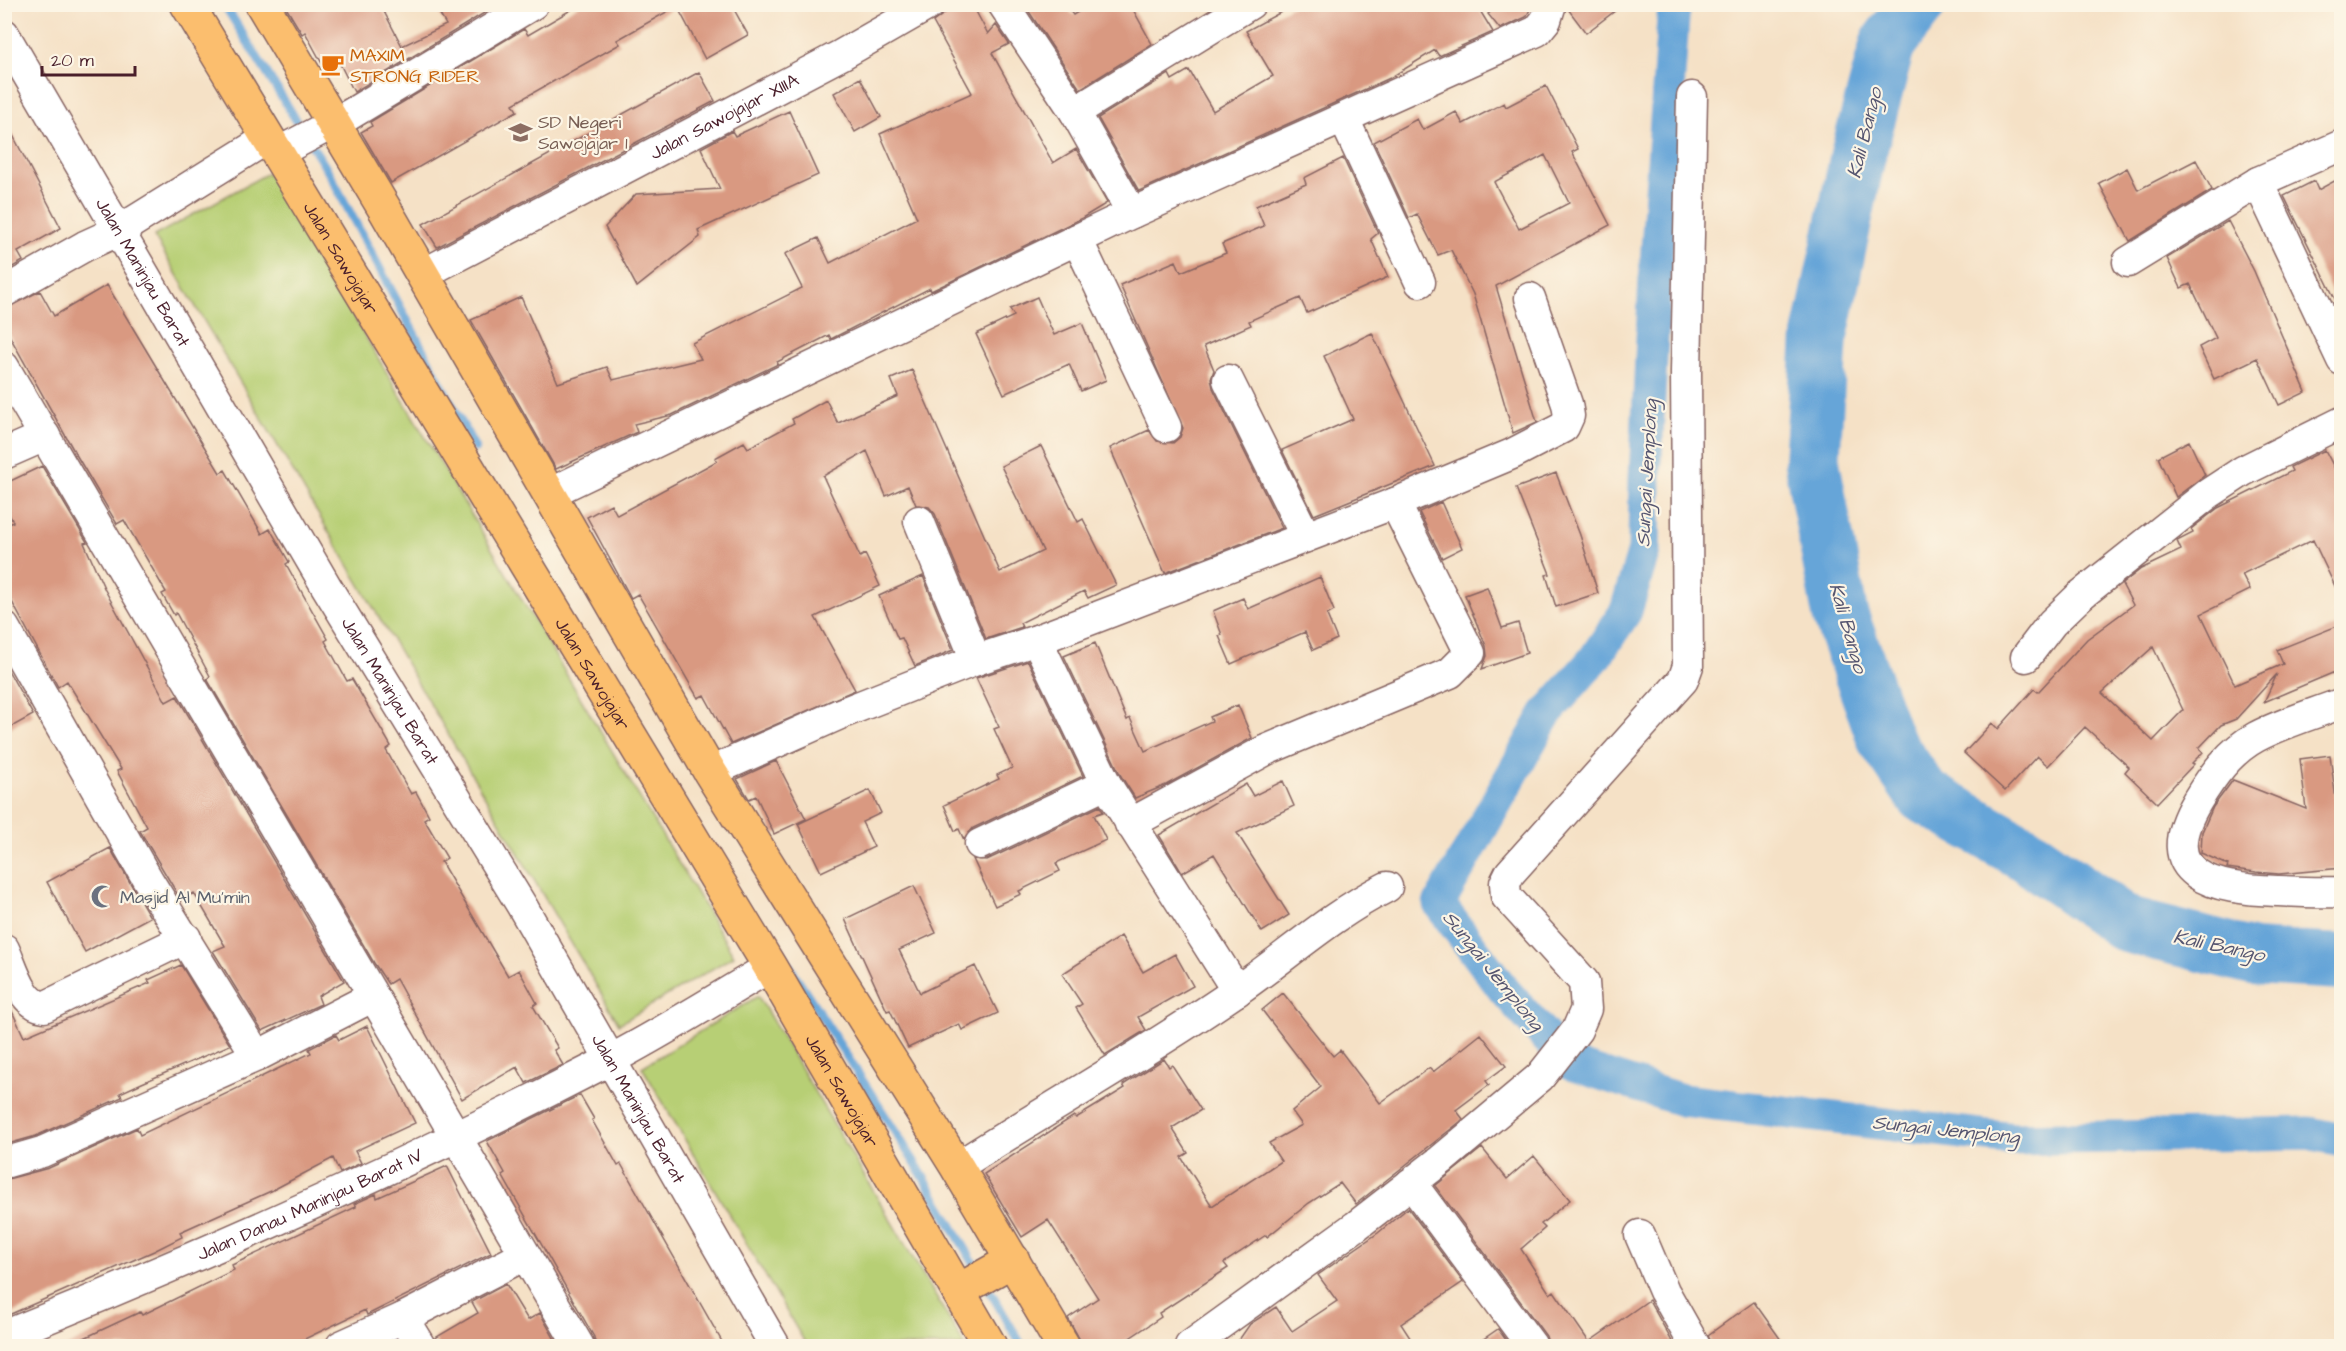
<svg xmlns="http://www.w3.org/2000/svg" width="2346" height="1351" viewBox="0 0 2346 1351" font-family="'Architects Daughter',sans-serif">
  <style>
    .green { fill: #b7cf74; stroke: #807750; stroke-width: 1.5 }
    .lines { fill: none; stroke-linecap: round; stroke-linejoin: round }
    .stream { stroke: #66a5d8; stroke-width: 9 }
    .canal { stroke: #66a5d8; stroke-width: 33 }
    .river { stroke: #66a5d8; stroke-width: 56 }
    .building { fill: #d99981; fill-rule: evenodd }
    .minor-casing { stroke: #866361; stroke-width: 33 }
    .major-casing { stroke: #866361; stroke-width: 36 }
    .minor { stroke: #fff; stroke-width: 30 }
    .major { stroke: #fbbe6e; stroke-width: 33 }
    .labels { text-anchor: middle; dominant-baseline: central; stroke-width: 4.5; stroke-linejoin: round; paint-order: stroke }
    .food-label { font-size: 18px; fill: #c56008; stroke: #fcf5e5; text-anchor: start }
    .street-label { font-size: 18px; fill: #4a1f2b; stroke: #fcf5e5 }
    .education-label { font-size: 18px; fill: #785e54; stroke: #fcf5e5; text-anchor: start }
    .worship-label { font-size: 18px; fill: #5b616d; stroke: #fcf5e5; text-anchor: start }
    .water-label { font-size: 20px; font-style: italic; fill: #555570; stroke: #fcf5e5 }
  </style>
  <rect width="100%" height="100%" fill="#fcf5e5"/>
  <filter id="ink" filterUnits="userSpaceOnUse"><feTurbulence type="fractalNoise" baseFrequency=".0167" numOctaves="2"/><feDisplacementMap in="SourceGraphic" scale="12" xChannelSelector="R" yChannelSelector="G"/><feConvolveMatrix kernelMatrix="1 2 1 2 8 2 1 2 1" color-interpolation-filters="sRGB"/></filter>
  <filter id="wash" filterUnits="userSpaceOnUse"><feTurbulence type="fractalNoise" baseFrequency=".008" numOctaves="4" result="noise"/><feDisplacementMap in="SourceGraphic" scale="24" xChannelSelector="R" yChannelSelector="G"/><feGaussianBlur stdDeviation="1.35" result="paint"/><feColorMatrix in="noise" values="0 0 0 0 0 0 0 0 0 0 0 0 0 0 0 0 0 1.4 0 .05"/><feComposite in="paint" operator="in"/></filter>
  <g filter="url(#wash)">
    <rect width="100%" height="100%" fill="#f5e1c6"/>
    <!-- green -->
    <path class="green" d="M268,173L734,956L619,1024L154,236Z
      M758,996L965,1346H807L642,1067Z"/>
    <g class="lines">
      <!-- stream -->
      <path class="stream" d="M224,4L329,173L475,448
        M779,950L917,1166L1022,1346"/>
      <!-- canal -->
      <path class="canal" d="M1674,4L1655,278L1645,478L1644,550L1626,611L1594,659L1546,714L1439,904L1504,990L1570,1064L1682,1100L2014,1139L2309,1133L2342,1140"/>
      <!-- river -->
      <path class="river" d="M1918,4L1888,43L1858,155L1820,336L1812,463L1840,614L1885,739L1923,795L2026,854L2127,925L2253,957L2342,962"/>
    </g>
    <g id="blocks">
      <!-- building -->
      <path class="building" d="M284,4H380L402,46L446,25L434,4H499L354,92L339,62L325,69L305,32L302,34Z
        M581,4H731L748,35L705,59L677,6L617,40L620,44L513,104L517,111L391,183L361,132L372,126L370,122L524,29L528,35Z
        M947,4H972L988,34L996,25L1009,44L992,53L1053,163L1076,149L1107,203L1082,218L931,291L930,288L831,339L829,335L777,362L778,364L672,415L634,424L637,432L556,469L471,320L521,297L558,383L607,367L613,380L701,359L692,343L802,288L785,254L818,238L830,263L917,218L880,134L972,93L933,22L945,13Z
        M1024,4H1078L1069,10L1073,15L1091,4H1130L1152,44L1080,89Z
        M1296,4H1476L1493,32L1439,56L1435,50L1390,78L1139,191L1098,118L1169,74L1172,80L1189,70L1213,111L1273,76L1246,31Z
        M1501,4H1533L1526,17L1500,29L1488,14Z
        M1568,4H1624L1586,33L1568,9Z
        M699,72L715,101L437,247L423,224Z
        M860,78L881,117L855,132L834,93Z
        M1546,86L1578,149L1572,152L1610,225L1496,286L1537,422L1513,433L1473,294L1451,250L1438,255L1417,214L1409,218L1374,142L1417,119L1423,130L1456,112L1463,124L1504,103L1506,107ZM1545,155L1569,203L1519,229L1494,182Z
        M789,111L818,175L698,230L700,237L637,287L605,227L636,194L720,189L701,148L732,131L735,136Z
        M4,118L61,228L18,252L23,261L4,272Z
        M1343,158L1378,233L1371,239L1388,277L1307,313L1300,298L1249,321L1251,325L1204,346L1214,370L1211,378L1213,388L1282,528L1165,573L1110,448L1149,430L1157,441L1173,443L1180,437L1183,428L1120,285L1176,261L1181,272L1226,253L1222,244L1264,226L1256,206L1306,184L1304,178Z
        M2196,160L2212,190L2130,241L2099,183L2127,168L2138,190Z
        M2342,177V313L2284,196L2314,181L2318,190Z
        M2228,221L2254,271L2306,392L2279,405L2257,358L2214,379L2199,347L2216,338L2190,284L2181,288L2167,258Z
        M107,285L220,473L225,470L262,534L270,529L289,562L286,564L328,639L325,641L347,681L352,679L391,746L386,750L411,794L416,792L429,816L424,819L447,858L441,862L508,976L519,970L537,1003L533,1006L558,1048L554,1050L563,1065L526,1083L517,1067L462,1099L396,979L388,984L374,963L207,679L210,676L176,613L174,615L162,594L166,592L124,520L117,524L74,451L4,326V309L40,291L54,316Z
        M1037,297L1054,335L1082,323L1106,380L1081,391L1069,364L1004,394L976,334L1014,316L1010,309Z
        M1372,333L1435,466L1314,515L1282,450L1353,419L1324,356Z
        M912,370L1000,572L1043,551L1001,466L1041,446L1078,522L1083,519L1116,585L1088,598L1084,591L1020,623L1022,627L986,639L935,514L929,507L916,505L908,486L886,496L867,451L823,476L860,557L865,554L880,586L815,617L855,690L731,744L704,695L698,698L638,594L631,598L587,517L611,504L617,515L717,461L715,458L744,442L748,448L794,423L792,419L826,400L838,423L898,396L891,379Z
        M2189,441L2205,475L2176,497L2158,457Z
        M2325,450L2335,469L2342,465V601L2313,540L2242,574L2250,590L2201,614L2235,685L2283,664L2277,650L2342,624V669L2264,702L2277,674L2236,719L2221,725L2199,748L2203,752L2192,763L2194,764L2157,803L2125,772L2129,767L2085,727L2048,766L2037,756L2005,791L1964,753L1992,723L1998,729L2034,689L2038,692L2087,639L2133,605L2122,584L2141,569L2181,550L2177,541L2193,533L2191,529L2218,508L2292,471L2290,467ZM2153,647L2183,710L2153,741L2102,693Z
        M42,466L87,542L84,543L105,590L166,702L177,696L344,981L318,996L321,1004L262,1031L213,951L225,946L194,893L181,900L140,831L147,827L117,771L121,769L67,681L58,687L4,587V526L13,522L4,504V484Z
        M1556,473L1580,535L1598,593L1556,607L1546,575L1550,574L1516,488Z
        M1441,502L1462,548L1442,558L1419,512Z
        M923,576L953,650L915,666L902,638L898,639L879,596Z
        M1320,577L1334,611L1327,615L1337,639L1313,650L1305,632L1231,664L1219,636L1222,635L1213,611L1243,598L1248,609Z
        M1487,587L1502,628L1518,623L1527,653L1482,669L1487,656L1486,646L1465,595Z
        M1095,643L1127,720L1130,718L1145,751L1212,721L1210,717L1238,705L1252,738L1166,785L1135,798L1121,776L1064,656Z
        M1028,661L1083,776L973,828L964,840L959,829L955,831L944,805L999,779L997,775L1012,768L994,729L999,727L976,678Z
        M4,663L33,715L4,731Z
        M2330,755L2336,800H2338L2342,868L2279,874L2256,872L2227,868L2228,865L2201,853L2202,832L2213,807L2233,780L2306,809L2300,759Z
        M776,761L806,819L774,834L756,796L749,799L737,779Z
        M1283,781L1294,806L1237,833L1289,915L1262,932L1214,854L1182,873L1159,835L1246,784L1253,796Z
        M870,790L881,813L862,822L874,847L821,872L798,824Z
        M1100,806L1103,812L1094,815L1106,840L1056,863L1060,871L1019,891L1021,894L995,906L973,859L987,860Z
        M110,848L150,917L85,952L47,882Z
        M914,886L936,933L899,950L920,993L975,966L998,1013L962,1030L959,1024L908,1048L890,1010L887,1011L845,919Z
        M1121,936L1143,972L1175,954L1193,986L1138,1017L1146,1030L1105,1055L1076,1008L1082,1004L1062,974Z
        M181,965L230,1045L142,1083L120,1093L122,1097L36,1136L4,1145V994L24,1037L150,983L148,980Z
        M1283,993L1333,1056L1340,1050L1380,1103L1429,1068L1433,1072L1481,1034L1506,1066L1486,1081L1489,1085L1456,1110L1463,1119L1460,1122L1356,1204L1340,1183L1309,1203L1267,1237L1266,1235L1224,1263L1228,1268L1159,1313L1161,1317L1116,1347H1084L1068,1318L1098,1298L1048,1220L1022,1237L984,1174L1074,1116L1076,1118L1125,1088L1123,1085L1164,1059L1169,1067L1172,1065L1201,1110L1172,1128L1188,1153L1181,1157L1212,1206L1281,1161L1269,1143L1302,1125L1292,1111L1321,1087L1262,1010Z
        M367,1026L415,1123L355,1151L361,1163L340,1173L333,1158L271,1191L180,1232L182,1237L154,1251L4,1317V1180L49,1168L137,1128L140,1135L311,1053L309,1049L336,1035L339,1040Z
        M580,1095L594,1119L592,1120L618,1166L621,1164L725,1347H596L594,1337L502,1175L505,1173L487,1141Z
        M1482,1148L1507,1179L1534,1156L1570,1200L1541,1224L1545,1228L1521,1249L1550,1294L1554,1291L1589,1342L1649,1300L1675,1347H1549L1546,1336L1435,1186Z
        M447,1166L491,1253L367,1315L365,1310L288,1347H65L140,1312L142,1315L234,1270L232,1265L356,1207L354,1204L376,1194L377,1198Z
        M1408,1208L1463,1282L1401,1324L1416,1347H1234L1250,1324L1276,1307L1292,1331L1337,1301L1318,1275L1378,1233Z
        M506,1284L528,1320L540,1313L559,1347H437L435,1338L478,1313L472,1302Z
        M1754,1302L1786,1347H1712L1708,1335Z
        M1498,1329L1511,1347H1472Z"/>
    </g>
  </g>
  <g filter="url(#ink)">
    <use href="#blocks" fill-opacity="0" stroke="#866361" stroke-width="1.5"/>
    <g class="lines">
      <defs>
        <g id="minor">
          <path d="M1003,4L1075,112L1132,213"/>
          <path id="s1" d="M4,34L326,586L522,906L775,1346"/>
          <path d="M1075,112L1250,4"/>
          <path d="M1344,119L1420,282"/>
          <path d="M277,153L349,115L533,4"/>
          <path d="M2258,182L2342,360"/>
          <path d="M1077,239L1166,427"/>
          <path d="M2128,262L2258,182L2342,145"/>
          <path id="s2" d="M423,274L841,55L930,4"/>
          <path d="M4,292L85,246L120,230L268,138"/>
          <path d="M4,367L579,1346"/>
          <path d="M1228,380L1306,537"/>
          <path d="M4,454L45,436"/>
          <path d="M548,494L1132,213L1537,31L1546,20L1551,4"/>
          <path d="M1395,503L1512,454L1564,427L1569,416L1567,404L1530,298"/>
          <path d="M919,521L976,660"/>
          <path d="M4,627L148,880L257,1056"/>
          <path d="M1037,640L1106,784L1237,991"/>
          <path d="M2026,657L2052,623L2081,595L2208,494L2243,471L2342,422"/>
          <path d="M2342,703C2314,714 2282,723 2256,737C2230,751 2212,776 2197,801C2152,877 2215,889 2277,891C2299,892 2320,893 2342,892"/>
          <path d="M710,772L840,714L976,660L1037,640L1395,503L1470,653L1450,673L1266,750L1130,824"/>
          <path d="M980,844L1106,784"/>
          <path d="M4,949C13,968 21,1004 44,1007L186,938"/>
          <path d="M4,1163L42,1152L257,1056L372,997"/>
          <path d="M957,1167C1050,1107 1147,1053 1238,990C1287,956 1333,914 1387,887"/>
          <path d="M1411,1183L1532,1346"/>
          <path d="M1640,1235L1664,1291L1695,1346"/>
          <path d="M403,1318L420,1346"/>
          <path id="s3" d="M4,1336C210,1253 413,1162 610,1060C664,1032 717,998 770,967"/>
          <path d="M341,1346L403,1318L525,1255"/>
          <path d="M1190,1346L1356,1226L1441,1160L1540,1077L1577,1030L1586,1009L1584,982L1506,896L1505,883L1510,873L1683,680L1688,666L1686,372L1692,97"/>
        </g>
        <g id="major">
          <path id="s4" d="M187,4L770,967L990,1346"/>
          <path d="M262,4L384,208L710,772L957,1167L1063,1346"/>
          <path d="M958,1291L1013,1260"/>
        </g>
      </defs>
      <!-- minor casing -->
      <use href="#minor" class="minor-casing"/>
      <!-- major casing -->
      <use href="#major" class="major-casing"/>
      <!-- minor -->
      <use href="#minor" class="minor"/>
      <!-- major -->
      <use href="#major" class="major"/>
    </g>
  </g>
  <!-- icons -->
  <defs>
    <symbol id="cafe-bare" viewBox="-9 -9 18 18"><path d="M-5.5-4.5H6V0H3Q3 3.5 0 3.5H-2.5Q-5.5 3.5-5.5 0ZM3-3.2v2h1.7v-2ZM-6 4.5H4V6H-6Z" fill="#e8710a" stroke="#fcf5e5" stroke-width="2.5" paint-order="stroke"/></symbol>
    <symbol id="school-bare" viewBox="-9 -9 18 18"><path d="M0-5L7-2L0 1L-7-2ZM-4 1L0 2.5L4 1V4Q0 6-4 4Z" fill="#8d6e63" stroke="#fcf5e5" stroke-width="2.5" paint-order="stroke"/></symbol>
    <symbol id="mosque-bare" viewBox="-9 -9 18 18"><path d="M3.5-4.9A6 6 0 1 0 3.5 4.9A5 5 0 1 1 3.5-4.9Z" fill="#6b7280" stroke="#fcf5e5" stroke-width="2.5" paint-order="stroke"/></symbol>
  </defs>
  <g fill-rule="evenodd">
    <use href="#cafe-bare" x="316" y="48" width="33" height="33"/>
    <use href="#school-bare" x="504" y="116" width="33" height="33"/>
    <use href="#mosque-bare" x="86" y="880" width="33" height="33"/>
  </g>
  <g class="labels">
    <!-- food labels -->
    <g class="food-label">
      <text x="350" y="55">MAXIM<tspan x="350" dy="21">STRONG RIDER</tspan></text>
    </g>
    <!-- street labels -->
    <g class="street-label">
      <text stroke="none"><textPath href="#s2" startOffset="340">Jalan Sawojajar XIIIA</textPath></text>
      <text stroke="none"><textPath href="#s4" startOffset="297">Jalan Sawojajar</textPath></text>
      <text stroke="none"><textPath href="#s1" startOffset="276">Jalan Maninjau Barat</textPath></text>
      <text stroke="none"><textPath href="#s4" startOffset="783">Jalan Sawojajar</textPath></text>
      <text stroke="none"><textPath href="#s1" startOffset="762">Jalan Maninjau Barat</textPath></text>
      <text stroke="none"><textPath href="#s4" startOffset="1269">Jalan Sawojajar</textPath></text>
      <text stroke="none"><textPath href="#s1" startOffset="1248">Jalan Maninjau Barat</textPath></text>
      <text stroke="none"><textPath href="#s3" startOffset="333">Jalan Danau Maninjau Barat IV</textPath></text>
    </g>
    <!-- education labels -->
    <g class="education-label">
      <text x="538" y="122">SD Negeri<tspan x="538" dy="21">Sawojajar 1</tspan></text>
    </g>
    <!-- worship labels -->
    <g class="worship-label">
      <text x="120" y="897">Masjid Al Mu'min</text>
    </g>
    <!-- water labels -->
    <g class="water-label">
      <text transform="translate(1865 133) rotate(-76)">Kali Bango</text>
      <text transform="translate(1647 473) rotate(-87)">Sungai Jemplong</text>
      <text transform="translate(1848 628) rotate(74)">Kali Bango</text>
      <text transform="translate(2219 946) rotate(12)">Kali Bango</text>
      <text transform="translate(1493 971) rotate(51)">Sungai Jemplong</text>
      <text transform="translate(1946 1130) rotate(6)">Sungai Jemplong</text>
    </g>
  </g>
  <!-- margin -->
  <rect width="2346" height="1351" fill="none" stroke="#fcf5e5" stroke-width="24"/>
  <!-- scale -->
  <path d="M42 66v9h93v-9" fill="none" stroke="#4a1f2b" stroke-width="3"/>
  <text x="51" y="66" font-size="18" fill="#4a1f2b" stroke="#fcf5e5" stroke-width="4.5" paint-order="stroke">20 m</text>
</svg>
